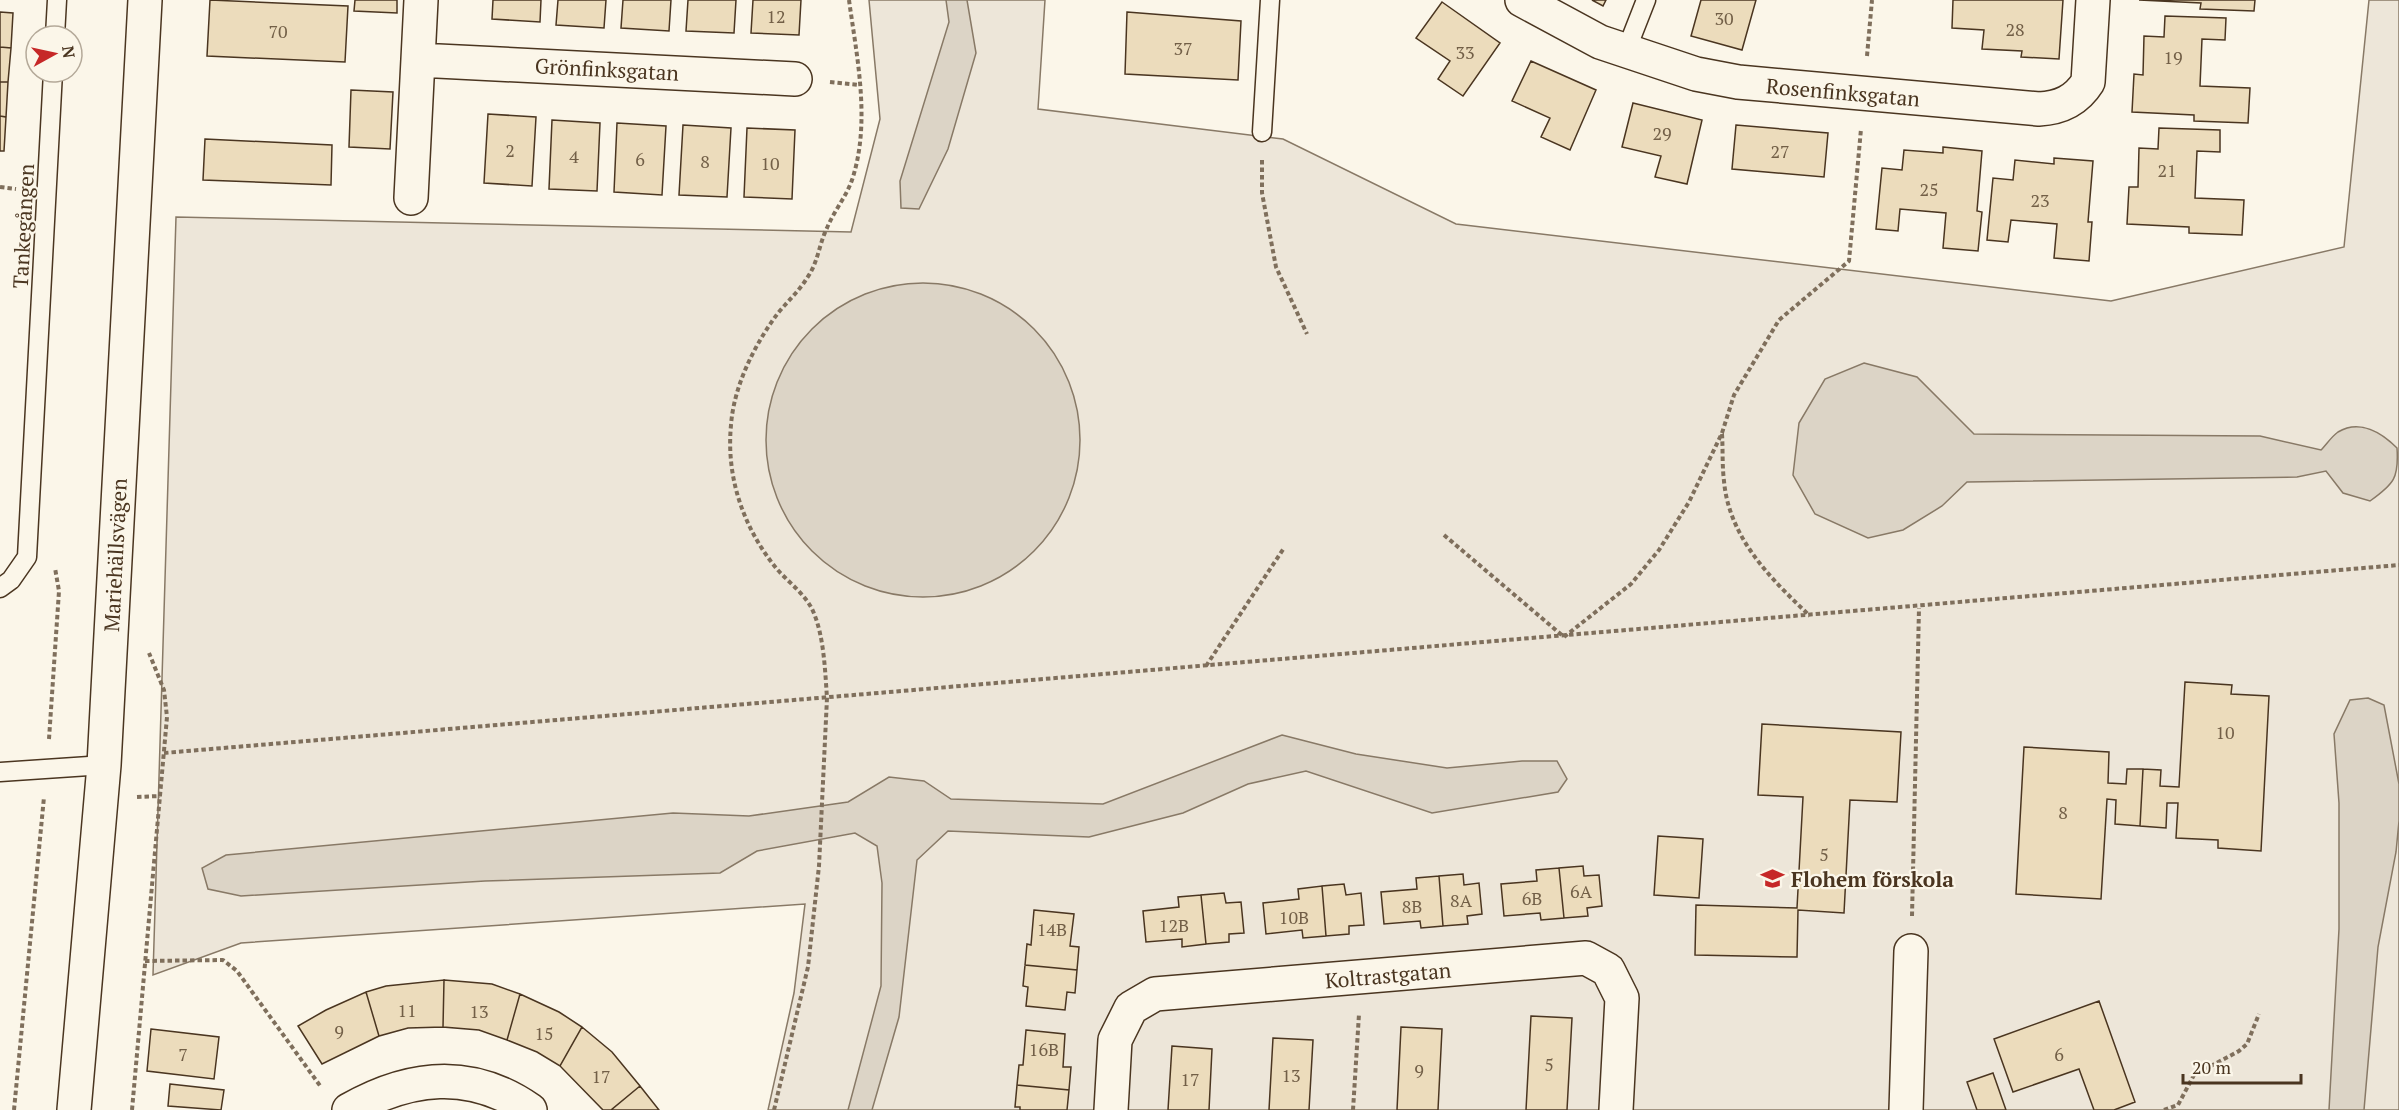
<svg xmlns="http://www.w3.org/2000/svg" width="2399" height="1110" viewBox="0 0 2399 1110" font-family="'PT Serif',serif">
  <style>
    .green { fill: #ede6d9; stroke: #887966; stroke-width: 1.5 }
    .water { fill: #dcd4c6; stroke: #887966; stroke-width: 1.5 }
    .building { fill: #ecdcbc; stroke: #4a3520; stroke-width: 1.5 }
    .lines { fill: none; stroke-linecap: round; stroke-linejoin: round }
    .lane-casing { stroke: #4a3520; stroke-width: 21 }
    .street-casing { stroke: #4a3520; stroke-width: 36 }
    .secondary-casing { stroke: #4a3520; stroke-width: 36 }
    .path { stroke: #7f6f5c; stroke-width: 4; stroke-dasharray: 4.5 3; stroke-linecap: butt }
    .lane { stroke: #fbf6e9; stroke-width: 18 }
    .street { stroke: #fbf6e9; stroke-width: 33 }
    .secondary { stroke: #fbf6e9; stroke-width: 33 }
    .labels { text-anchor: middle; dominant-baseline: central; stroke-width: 4.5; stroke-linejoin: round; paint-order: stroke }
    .number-label { font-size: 18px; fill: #725f47 }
    .street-label { font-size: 21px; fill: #4a3520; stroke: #fbf6e9 }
    .poi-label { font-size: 21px; font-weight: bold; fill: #4a3520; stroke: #fbf6e9; text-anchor: start }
  </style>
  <rect width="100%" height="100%" fill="#fbf6e9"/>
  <!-- green -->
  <path class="green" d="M869,0H1045L1038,109L1283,139L1456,224L2111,301L2344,247L2369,0H2399V1110H768L794,993L805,904L241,943L153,975L176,217L851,232L880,119Z"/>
  <!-- water -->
  <path class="water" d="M946,0H967L976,53L948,149L919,209L901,208L900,181L949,22Z
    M766 440a157 157 0 1 1 314 0a157 157 0 1 1-314 0Z
    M1864,363L1917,377L1974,434L2260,436L2321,450C2326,445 2332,436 2338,432C2360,419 2382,433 2397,448C2399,478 2394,484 2370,501L2343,493L2326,471L2297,477L1967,482L1942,506L1903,530L1868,538L1815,514L1793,475L1799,423L1825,379Z
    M2368,698L2384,705L2399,784V821L2396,852L2378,947L2364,1110H2329L2339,929V803L2334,734L2350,700Z
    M1282,735L1356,754L1447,768L1522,761H1557L1567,779L1558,792L1432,813L1306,771L1248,784L1183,813L1089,837L948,831L917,860L899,1017L872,1110H848L881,986L882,883L877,846L855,833L757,851L720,873L485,881L241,896L208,889L202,868L226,855L673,813L749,816L848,802L889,777L924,781L951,799L1103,804Z"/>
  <!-- building -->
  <path class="building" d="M210,0L348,6L345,62L207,56Z
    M355,0H397V13L354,11Z
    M493,0H541L540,22L492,19Z
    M558,0H606L604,28L556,25Z
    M623,0H671L669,31L621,28Z
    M688,0H736L734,33L686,31Z
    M753,0H801L799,35L751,33Z
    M1592,0H1606L1603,6Z
    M1701,0H1756L1742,50L1691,36Z
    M1953,0H2063L2059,59L2021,57L2022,51L1982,49L1984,30L1952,28Z
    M2139,0H2255L2254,11L2200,9L2201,3Z
    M1442,2L1500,43L1463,96L1438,79L1450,61L1416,38Z
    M0,12L13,13L11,48L0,47Z
    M1127,12L1241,21L1238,80L1125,74Z
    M2165,16L2226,18L2225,40L2202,39L2200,86L2250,88L2248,123L2194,121V115L2132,112L2134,74L2143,75L2144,36L2164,37Z
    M0,47L11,48L8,82H0Z
    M1531,61L1596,90L1570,150L1541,137L1550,118L1512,101Z
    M0,82H8L6,117L0,116Z
    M351,90L393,92L390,149L349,147Z
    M1633,103L1702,120L1687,184L1655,177L1661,156L1622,147Z
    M488,114L536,117L532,186L484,183Z
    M0,116L6,117L4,151H0Z
    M552,120L600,123L597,191L549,189Z
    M617,123L666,126L662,195L614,192Z
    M683,125L731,128L727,197L679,195Z
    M1736,125L1828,133L1824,177L1732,169Z
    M747,128L795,130L792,199L744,197Z
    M2159,128L2220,130V152L2197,151L2195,198L2244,200L2242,235L2189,233V227L2127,224L2129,187H2138L2139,148L2158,149Z
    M205,139L332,145L331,185L203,180Z
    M1943,147L1982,151L1977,211L1982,212L1978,251L1943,248L1946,213L1900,209L1898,231L1876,229L1882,168L1902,170L1904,150L1943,153Z
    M2054,158L2093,161L2088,222H2092L2089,261L2054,258L2057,224L2011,220L2008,242L1987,240L1993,178L2013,180L2015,160L2054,164Z
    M2185,682L2232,685L2231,694L2269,696L2261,851L2218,848V840L2176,838L2178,803H2167L2166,828L2140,826L2143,769L2161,770L2160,786L2179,787Z
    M1762,724L1901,732L1897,802L1850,800L1844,913L1798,910L1797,957L1695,955L1696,905L1797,908L1803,797L1758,795Z
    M2024,747L2109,752L2108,783L2126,784L2127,769H2143L2140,826L2115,824L2116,800L2107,799L2101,899L2016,894Z
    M1658,836L1703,839L1699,898L1654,895Z
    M1583,866L1584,876L1599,875L1602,906L1587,908L1588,916L1564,918L1559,868Z
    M1559,868L1564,918L1541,920L1540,913L1504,916L1501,884L1537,881L1536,870Z
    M1463,874L1464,885L1479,883L1482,914L1467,916L1468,924L1443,926L1439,876Z
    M1439,876L1443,926L1421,928L1420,921L1384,924L1381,892L1417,889L1416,878Z
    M1344,884L1346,895L1361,893L1364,925L1349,926V934L1326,936L1322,886Z
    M1322,886L1326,936L1303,938L1302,930L1266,934L1263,903L1299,899L1298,889Z
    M1224,893L1226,903L1241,902L1244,933L1229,934V942L1206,944L1201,895Z
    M1201,895L1206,944L1182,947V939L1146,942L1143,911L1179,907L1178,897Z
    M1034,910L1074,914L1070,946L1079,947L1077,970L1025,965L1027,944L1031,945Z
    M1025,965L1077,970L1075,993L1067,992L1065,1010L1026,1006L1028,987L1023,986Z
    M444,980L443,1027L408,1028L379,1036L366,992L386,986Z
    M444,980L492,984L520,994L507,1040L479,1030L443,1027Z
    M366,992L379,1036L322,1064L298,1026L326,1010Z
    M520,994L559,1012L582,1027L560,1066L537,1052L507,1040Z
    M2099,1001L2135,1102L2114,1110H2094L2079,1069L2013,1092L1994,1039Z
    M1531,1016L1572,1018L1567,1110H1526Z
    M582,1027L612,1052L640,1086L611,1110H603L560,1066Z
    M1401,1027L1442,1029L1438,1110H1397Z
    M151,1029L219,1037L214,1079L147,1071Z
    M1026,1030L1065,1034L1063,1067H1071L1069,1090L1017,1085L1019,1065H1023Z
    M1273,1038L1313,1040L1309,1110H1269Z
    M1172,1046L1212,1049L1209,1110H1168Z
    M1993,1073L2006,1110H1977L1967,1082Z
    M170,1084L224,1090L221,1110L168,1106Z
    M1017,1085L1069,1090L1067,1110H1020V1107H1015Z
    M640,1086L659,1110H611Z"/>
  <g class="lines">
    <defs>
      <path id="lane" d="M55,36L57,0
        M1626,51L1646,0
        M1262,132L1270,0
        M0,588L11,580L27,557L53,72
        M0,772L104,765"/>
      <path id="street" d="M1522,0L1600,42L1696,74L1738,82L2039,109C2060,108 2076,101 2088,82L2093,0
        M418,60L795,79
        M411,198L421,0
        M349,1110C409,1076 470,1068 530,1110
        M1111,1110L1115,1040L1131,1008L1155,994L1586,958L1608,970L1622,998L1616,1110
        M1906,1110L1911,951"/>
      <path id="secondary" d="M74,1110L104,765L145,0"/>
    </defs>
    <!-- lane casing -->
    <use href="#lane" class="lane-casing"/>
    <!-- street casing -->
    <use href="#street" class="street-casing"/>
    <!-- secondary casing -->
    <use href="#secondary" class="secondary-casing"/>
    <!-- path -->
    <path class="path" d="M1867,56L1872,0
      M830,82L859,85
      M1262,160V193L1276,267L1307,334
      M0,187L16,189
      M1722,434C1723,449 1722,465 1724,481C1729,538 1771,579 1810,616
      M1444,535L1564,637L1631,584L1659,550L1689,502L1722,433L1734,395L1779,320L1849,261L1861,129
      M1206,666L1284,548
      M49,739L59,591L55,568
      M164,753L2399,565
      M137,797L160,796
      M1912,916L1919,608
      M145,961L223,960L237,971L321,1087
      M14,1110L44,797
      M132,1110L167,717L164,690L149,653
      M774,1110L808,967L819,866L827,698C825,670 824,634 812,609C804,593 787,581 776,568C743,527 726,477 731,425C734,385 755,344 778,313C788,301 799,291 807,278C818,263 819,244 827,228C834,211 846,197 852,180C871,123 857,58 849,0
      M1353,1110L1359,1014
      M2164,1110L2178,1105L2194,1075L2239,1051L2247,1044L2259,1014"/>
    <!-- lane -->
    <use href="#lane" class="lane"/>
    <!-- street -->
    <use href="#street" class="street"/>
    <!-- secondary -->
    <use href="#secondary" class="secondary"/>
  </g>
  <!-- icons -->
  <defs>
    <symbol id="school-bare" viewBox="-9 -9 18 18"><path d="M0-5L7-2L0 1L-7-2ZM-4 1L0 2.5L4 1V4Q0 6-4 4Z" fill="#c62828" stroke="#fbf6e9" stroke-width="2.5" paint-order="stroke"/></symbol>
  </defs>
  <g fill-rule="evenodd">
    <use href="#school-bare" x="1756" y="862" width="33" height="33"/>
  </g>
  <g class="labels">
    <!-- number labels -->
    <g class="number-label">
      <text x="776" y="16">12</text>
      <text x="1724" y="18">30</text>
      <text x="2015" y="29">28</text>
      <text x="278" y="31">70</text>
      <text x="1183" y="48">37</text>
      <text x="1465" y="52">33</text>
      <text x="2173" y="57">19</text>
      <text x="1662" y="133">29</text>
      <text x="510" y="150">2</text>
      <text x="1780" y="151">27</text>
      <text x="574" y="156">4</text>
      <text x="640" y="159">6</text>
      <text x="705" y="161">8</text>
      <text x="770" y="163">10</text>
      <text x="2167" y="170">21</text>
      <text x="1929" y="189">25</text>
      <text x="2040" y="200">23</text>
      <text x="2225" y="732">10</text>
      <text x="2063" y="812">8</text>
      <text x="1824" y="854">5</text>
      <text x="1581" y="891">6A</text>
      <text x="1532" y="898">6B</text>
      <text x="1461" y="900">8A</text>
      <text x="1412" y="906">8B</text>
      <text x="1294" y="917">10B</text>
      <text x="1174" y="925">12B</text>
      <text x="1052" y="929">14B</text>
      <text x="407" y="1010">11</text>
      <text x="479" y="1011">13</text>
      <text x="339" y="1031">9</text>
      <text x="544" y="1033">15</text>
      <text x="1044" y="1049">16B</text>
      <text x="183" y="1054">7</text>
      <text x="2059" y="1054">6</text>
      <text x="1549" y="1064">5</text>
      <text x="1419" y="1070">9</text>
      <text x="1291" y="1075">13</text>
      <text x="601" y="1076">17</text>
      <text x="1190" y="1079">17</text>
    </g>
    <!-- street labels -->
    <g class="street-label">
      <text transform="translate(607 69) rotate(3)">Grönfinksgatan</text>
      <text transform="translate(1843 92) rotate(5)">Rosenfinksgatan</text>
      <text transform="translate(23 226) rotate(-87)">Tankegången</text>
      <text transform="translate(115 555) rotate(-87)">Mariehällsvägen</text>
      <text transform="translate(1388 975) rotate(-5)">Koltrastgatan</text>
    </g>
    <!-- poi labels -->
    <g class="poi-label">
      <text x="1791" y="879">Flohem förskola</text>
    </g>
  </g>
  <!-- north arrow -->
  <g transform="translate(54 54) rotate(82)"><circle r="28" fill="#fbf6e9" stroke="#b4a999" stroke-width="1.5"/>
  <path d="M0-4.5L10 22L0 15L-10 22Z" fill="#c62828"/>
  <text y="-9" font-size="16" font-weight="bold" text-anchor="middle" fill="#4a3520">N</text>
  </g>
  <!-- scale -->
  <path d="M2183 1074v9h118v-9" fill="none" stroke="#4a3520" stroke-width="3"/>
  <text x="2192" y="1074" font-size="18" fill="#4a3520" stroke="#fbf6e9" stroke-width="4.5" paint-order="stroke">20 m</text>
</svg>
